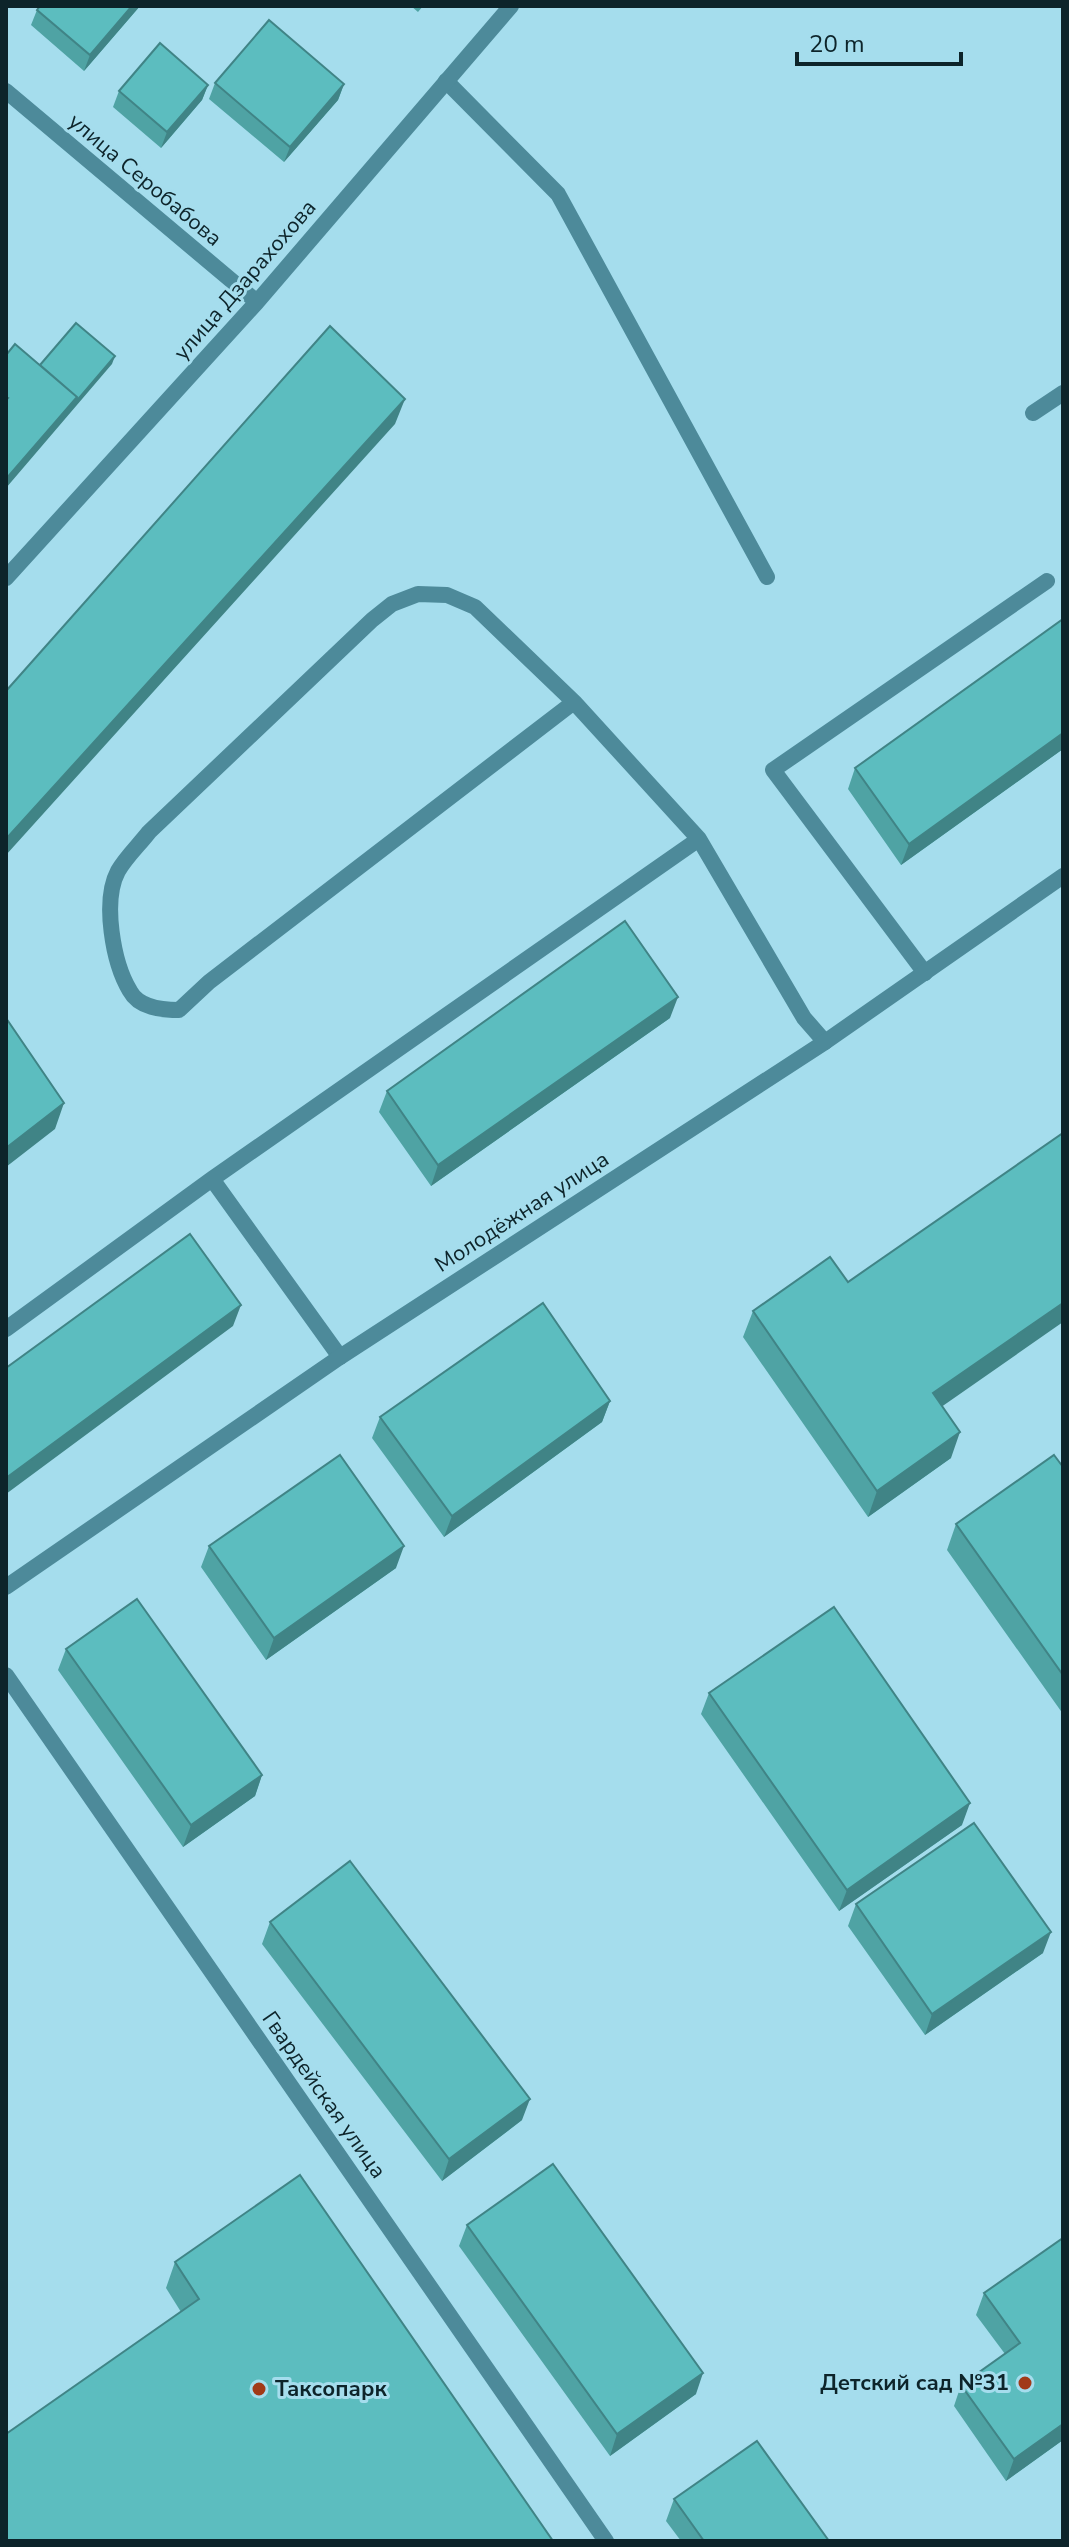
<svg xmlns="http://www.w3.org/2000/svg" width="1069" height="2547" viewBox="0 0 1069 2547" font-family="'Nunito Sans',sans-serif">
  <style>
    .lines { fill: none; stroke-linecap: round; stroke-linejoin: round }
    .service { stroke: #4d8a9a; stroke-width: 16 }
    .minor { stroke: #4d8a9a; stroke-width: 16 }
    .tertiary { stroke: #4d8a9a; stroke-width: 16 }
    .wall { fill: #4fa3a4 }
    .shaded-wall { fill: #408486 }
    .building { fill: #5cbdbf; stroke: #408486; stroke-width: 2 }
    .poi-dot { fill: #a13a18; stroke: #a5dded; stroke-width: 3 }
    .labels { text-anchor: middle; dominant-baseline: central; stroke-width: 6; stroke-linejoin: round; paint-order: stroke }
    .street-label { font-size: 22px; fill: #0d242a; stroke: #a5dded }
    .poi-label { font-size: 22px; font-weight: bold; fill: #0d242a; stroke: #a5dded; text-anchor: end }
  </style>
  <rect width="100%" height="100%" fill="#a5dded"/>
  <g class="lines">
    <!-- service -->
    <path class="service" d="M446,81L558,194L767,577
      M1033,413L1063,393
      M574,702L209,982L179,1010C162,1010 139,1008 130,991C113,963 102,901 118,871C126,857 139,845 149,832L372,620L392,604L418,594L447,595L475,607L574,702L699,839L804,1018L825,1042
      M925,973L773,770L1047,581
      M212,1179L340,1357
      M6,1329L212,1179L699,839"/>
    <!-- minor -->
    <path class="minor" d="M6,91L257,302
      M6,578L257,302L511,6
      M6,1587L340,1357L825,1042L1063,876"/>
    <!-- tertiary -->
    <path class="tertiary" d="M6,1675L606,2541"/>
  </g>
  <!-- wall -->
  <path class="wall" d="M40,6H140L84,71L31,25L37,10Z
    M411,6H423L418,12Z
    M215,83L344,84L338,100L284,162L209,99Z
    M208,85L202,100L161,148L113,107L119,91Z
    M1063,619V749L901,865L848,789L855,768Z
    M670,1018L431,1186L379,1112L387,1091Z
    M848,1282L942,1406L951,1458L868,1517L743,1337L753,1311Z
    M610,1401L602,1422L444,1537L372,1438L380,1417Z
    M1063,1467V1714L947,1550L956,1524Z
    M209,1546L396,1568L266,1660L201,1567Z
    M66,1649L262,1775L255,1796L183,1847L58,1670Z
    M709,1693L962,1825L839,1911L701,1714Z
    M856,1904L1043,1953L925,2035L848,1926Z
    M270,1922L522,2120L442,2181L262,1944Z
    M467,2225L696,2394L610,2456L459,2246Z
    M1063,2238V2440L1006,2481L954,2406L961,2385L1005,2354L976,2315L984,2293Z
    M175,2262L553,2541L181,2312L166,2288Z
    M674,2499L829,2541H681L666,2521Z"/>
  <!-- shaded-wall -->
  <path class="shaded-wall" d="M132,6H140L84,71L90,55Z
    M344,84L338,100L284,162L290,147Z
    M208,85L202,100L161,148L167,132Z
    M115,356L112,364L6,488V479L77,397Z
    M405,399L395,424L6,855V839Z
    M1063,733V749L901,865L909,844Z
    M678,997L670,1018L431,1186L438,1165Z
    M64,1103L55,1129L6,1167V1148Z
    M1063,1303V1322L924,1419L933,1393Z
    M241,1305L233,1326L6,1494V1478Z
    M610,1401L602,1422L444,1537L452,1516Z
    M960,1432L951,1458L868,1517L877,1491Z
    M404,1546L396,1568L266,1660L274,1638Z
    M262,1775L255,1796L183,1847L191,1825Z
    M970,1803L962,1825L839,1911L847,1890Z
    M1051,1932L1043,1953L925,2035L932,2014Z
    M530,2099L522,2120L442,2181L449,2159Z
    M703,2373L696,2394L610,2456L617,2434Z
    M1063,2424V2440L1006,2481L1014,2459Z"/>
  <!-- building -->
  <path class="building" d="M40,6H132L90,55L37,10Z
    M269,20L344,84L290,147L215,83Z
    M160,43L208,85L167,132L119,91Z
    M76,323L115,356L74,404L77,397L40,365Z
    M330,326L405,399L6,839V691Z
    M15,344L77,397L6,479V400L8,398L6,397V355Z
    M1063,619V733L909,844L855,768Z
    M625,921L678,997L438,1165L387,1091Z
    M6,1018L64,1103L6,1148Z
    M1063,1133V1303L933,1393L960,1432L877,1491L753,1311L830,1257L848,1282Z
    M190,1234L241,1305L6,1478V1368Z
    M543,1303L610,1401L452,1516L380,1417Z
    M340,1455L404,1546L274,1638L209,1546Z
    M1054,1455L1063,1467V1675L956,1524Z
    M137,1599L262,1775L191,1825L66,1649Z
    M834,1607L970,1803L847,1890L709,1693Z
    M974,1823L1051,1932L932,2014L856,1904Z
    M350,1861L530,2099L449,2159L270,1922Z
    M553,2164L703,2373L617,2434L467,2225Z
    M300,2175L553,2541H6V2434L199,2299L175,2262Z
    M1063,2238V2424L1014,2459L961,2385L1020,2343L984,2293Z
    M757,2441L829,2541H704L674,2499Z"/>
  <!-- markers -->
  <g class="poi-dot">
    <circle cx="1025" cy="2383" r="8"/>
    <circle cx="259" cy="2389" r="8"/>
  </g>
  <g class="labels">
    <!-- street labels -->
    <g class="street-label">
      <text transform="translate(145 180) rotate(40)">улица Серобабова</text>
      <text transform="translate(245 280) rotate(-49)">улица Дзарахохова</text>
      <text transform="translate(522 1212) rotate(-33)">Молодёжная улица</text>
      <text transform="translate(324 2095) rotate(55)">Гвардейская улица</text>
    </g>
    <!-- poi labels -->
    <g class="poi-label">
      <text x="1009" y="2383">Детский сад №31</text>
      <text x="275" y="2389" text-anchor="start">Таксопарк</text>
    </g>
  </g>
  <!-- border -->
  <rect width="1069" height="2547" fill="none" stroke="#0d242a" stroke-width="16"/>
  <!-- scale -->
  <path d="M797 52v12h164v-12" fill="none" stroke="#0d242a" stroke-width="4"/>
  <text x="809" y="52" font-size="24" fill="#0d242a" stroke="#a5dded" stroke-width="6" paint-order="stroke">20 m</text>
</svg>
